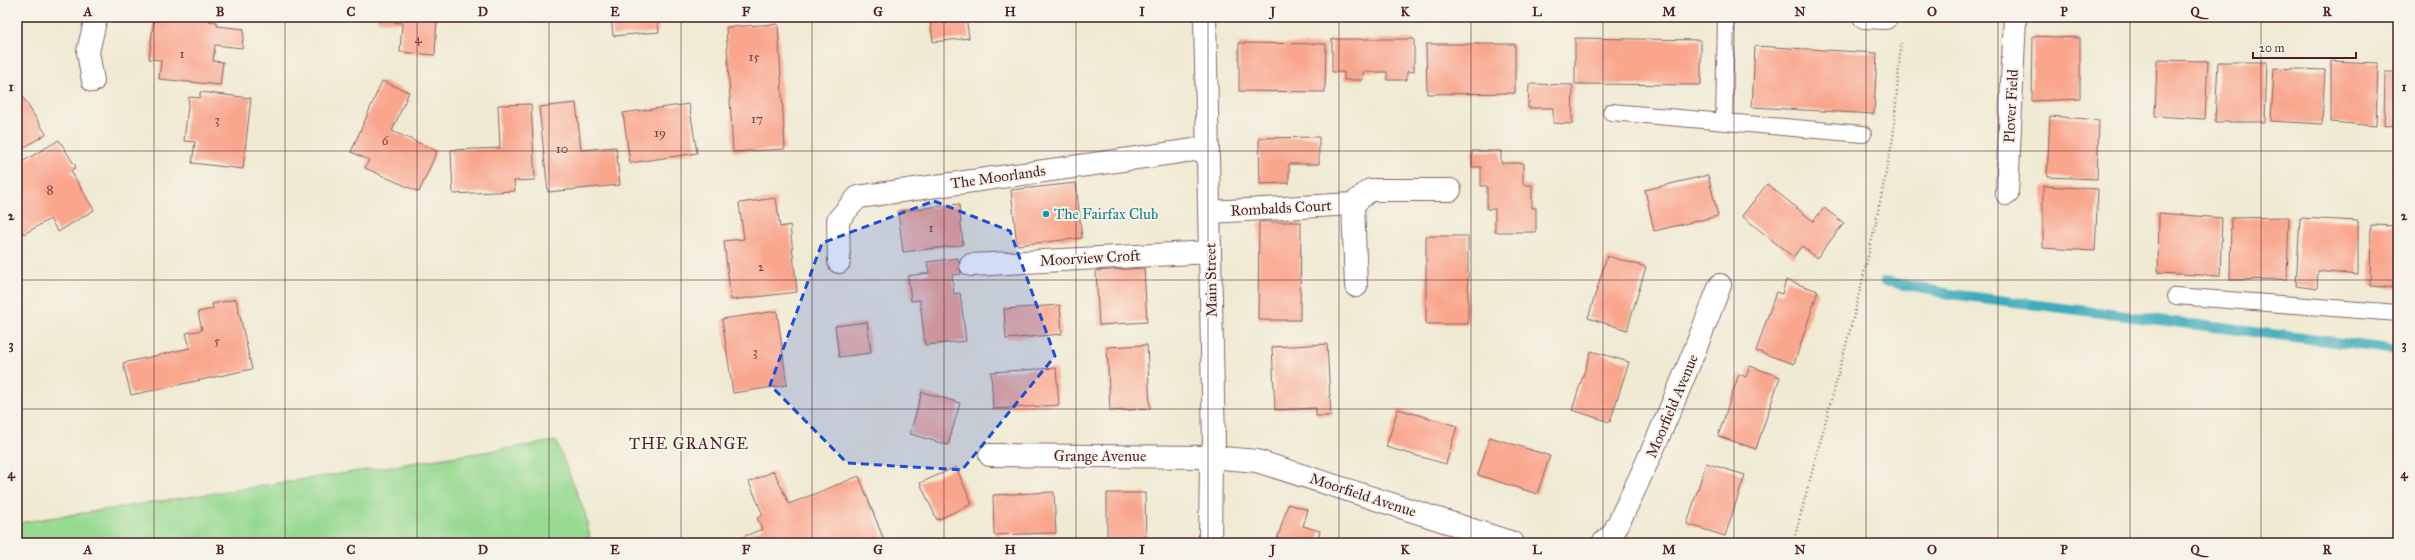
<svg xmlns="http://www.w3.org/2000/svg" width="2415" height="560" viewBox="0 0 2415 560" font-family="'IM FELL Great Primer',serif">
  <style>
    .grass { fill: #97d991; stroke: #707c5e }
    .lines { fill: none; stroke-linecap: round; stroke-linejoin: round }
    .stream { stroke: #3dacbb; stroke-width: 10 }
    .building { fill: #f9a68d }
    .service-casing { stroke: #846666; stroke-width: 18 }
    .minor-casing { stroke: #846666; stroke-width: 24 }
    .tertiary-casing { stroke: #846666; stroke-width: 24 }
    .path { stroke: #846666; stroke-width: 2.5; stroke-dasharray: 1 3; stroke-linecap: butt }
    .service { stroke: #fff; stroke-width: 16 }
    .minor { stroke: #fff; stroke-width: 22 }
    .tertiary { stroke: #fff; stroke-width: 22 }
    .marked { fill: #1d4ed8; fill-opacity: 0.2; stroke: #1d4ed8; stroke-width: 3; stroke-dasharray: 8 5; stroke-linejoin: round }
    .grid { fill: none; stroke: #4a1f2b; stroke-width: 1; stroke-opacity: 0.55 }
    .culture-dot { fill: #0f9aa8; stroke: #f7f3e8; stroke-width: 1.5 }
    .labels { text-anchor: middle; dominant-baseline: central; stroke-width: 4; stroke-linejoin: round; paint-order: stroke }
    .number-label { font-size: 13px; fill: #764144 }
    .street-label { font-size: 15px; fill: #4a1f2b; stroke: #f7f3e8 }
    .culture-label { font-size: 15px; fill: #0d838f; stroke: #f7f3e8; text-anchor: start }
    .neighbourhood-label { font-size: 16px; letter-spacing: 1px; fill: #4a1f2b; stroke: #f7f3e8 }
    .neatline { fill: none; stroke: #4a1f2b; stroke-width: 1.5 }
    .grid-label { font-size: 13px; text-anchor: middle; font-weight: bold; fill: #4a1f2b }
  </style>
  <rect width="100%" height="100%" fill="#f7f3e8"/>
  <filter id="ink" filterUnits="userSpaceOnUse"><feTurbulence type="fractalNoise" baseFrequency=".025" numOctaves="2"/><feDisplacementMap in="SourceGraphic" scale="8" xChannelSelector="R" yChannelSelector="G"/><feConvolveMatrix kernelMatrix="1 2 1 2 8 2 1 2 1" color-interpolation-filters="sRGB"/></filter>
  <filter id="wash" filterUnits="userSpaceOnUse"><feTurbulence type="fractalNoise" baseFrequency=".012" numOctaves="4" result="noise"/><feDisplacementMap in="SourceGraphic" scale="16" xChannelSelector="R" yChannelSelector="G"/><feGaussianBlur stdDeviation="0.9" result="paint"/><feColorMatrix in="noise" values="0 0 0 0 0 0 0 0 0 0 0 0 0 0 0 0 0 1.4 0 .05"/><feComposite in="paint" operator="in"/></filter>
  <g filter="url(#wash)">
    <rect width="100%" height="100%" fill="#f0ead3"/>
    <!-- grass -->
    <path class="grass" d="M556,441L585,513L591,543H17V523Z"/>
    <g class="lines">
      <!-- stream -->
      <path class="stream" d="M1885,281L1950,294L2398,350"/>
    </g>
    <g id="blocks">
      <!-- building -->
      <path class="building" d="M154,17H210L209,21L217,22V26L244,29L242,48L215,45L213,61L223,62L220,85L159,79L161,60L149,59Z
        M377,17H437L435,55L400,52L402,23L377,21Z
        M611,17H657L659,32L613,36Z
        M930,17H966L969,38L933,42Z
        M778,24L785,149L733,152L726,27Z
        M2033,36L2080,38V99L2032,101Z
        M1575,38L1701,40V85L1575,84Z
        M1332,39H1414V72L1407,71V80H1387V72H1363V80H1344V72H1332Z
        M1239,43L1326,44L1325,92L1239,91Z
        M1426,44H1515V93L1427,94Z
        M1755,46L1877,53L1874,114L1752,107Z
        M2157,60L2208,61L2205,119L2155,116Z
        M2331,61L2378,63L2376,126L2331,122Z
        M2218,62H2267L2265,122H2215Z
        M2274,68L2325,70L2322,124L2271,121Z
        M2385,72H2398V125L2384,126Z
        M382,81L409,92L392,131L437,151L419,192L365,168L369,160L351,152Z
        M1529,84L1573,85L1572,124L1553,123V108H1528Z
        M17,88L46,134L17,152Z
        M200,92L251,98L243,169L192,163L195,142L184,141L189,97L200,98Z
        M576,103L581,150L616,147L620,185L548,192L539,107Z
        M531,104L535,180L514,181L515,191L453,194L451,150L500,148L498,105Z
        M689,104L697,153L630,163L623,113Z
        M2050,116L2099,120L2097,179L2047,177Z
        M1319,137V164H1289V183L1260,184L1259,138Z
        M59,140L76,167L71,171L94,210L58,232L50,219L24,234L17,223V165Z
        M1472,151H1501V163H1523V185H1532V208H1536V232H1495V209H1487V186H1481V167H1472Z
        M1708,175L1718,216L1654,231L1645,190Z
        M1076,183L1082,238L1017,245L1011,190Z
        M1767,184L1813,221L1824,208L1844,223L1817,258L1802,246L1793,257L1742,216Z
        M2043,186L2098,189L2095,251L2043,248Z
        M776,198L780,227L790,225L797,292L731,300L724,241L744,239L739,203Z
        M959,204L963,245L903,252L898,211Z
        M2159,213L2222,218L2220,276L2158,273Z
        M2289,217L2287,279L2230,280L2231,218Z
        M2300,218L2358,221V275L2318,271L2317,289L2296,286Z
        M1259,222H1301L1300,320H1258Z
        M2371,225L2398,226V288L2370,286Z
        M1426,236H1468V324H1426Z
        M1607,256L1646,267L1627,330L1588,318Z
        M958,258L961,274L952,275L954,294L960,293L966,341L925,345L920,300L911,301L908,276L929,273L927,262Z
        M1144,268L1147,322L1099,325L1096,271Z
        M1786,280L1818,291L1794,364L1756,351L1776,292L1782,294Z
        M236,299L252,369L131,395L123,363L190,348L186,333L202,330L198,312L213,309L212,304Z
        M1060,305L1062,334L1006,339L1004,309Z
        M777,311L787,385L733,393L722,319Z
        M867,322L871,353L839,357L835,326Z
        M1327,344L1331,416H1316V408L1275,410L1272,347Z
        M1147,345L1150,409L1110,411L1107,347Z
        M1591,351L1629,362L1610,422L1572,410Z
        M1750,366L1780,377L1756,449L1718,436L1739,374L1746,377Z
        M1056,368L1059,405L993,409L991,372Z
        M922,392L960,403L948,445L910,434Z
        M1398,409L1457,426L1446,464L1386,447Z
        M1490,437L1550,456L1537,494L1478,475Z
        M1706,463L1745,475L1725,536L1687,524Z
        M956,467L972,504L937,520L920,483Z
        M774,471L789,504L859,476L885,543H853L851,538L840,543H740L738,539L762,529L757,518L763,515L749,482Z
        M1054,492L1056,533L994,535L993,495Z
        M1107,493H1145L1146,543H1107Z
        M1288,504L1308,510L1303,526L1320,531L1317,543H1276Z"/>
    </g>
  </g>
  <g filter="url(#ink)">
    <use href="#blocks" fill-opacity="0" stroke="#846666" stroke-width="1"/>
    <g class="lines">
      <defs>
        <path id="service" d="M1611,112L1863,134
          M1724,122L1726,17
          M2176,296L2398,313"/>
        <path id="minor" d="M1864,17L1886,18
          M93,81L88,52L96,17
          M2007,194L2015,17
          M1353,204L1356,286
          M1210,212L1353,204L1370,190H1450
          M839,262L838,220L858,197L1208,148
          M971,265L1210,252
          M990,455L1211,457L1257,461L1513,543
          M1603,543L1613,534C1653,453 1688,370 1720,285"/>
        <path id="tertiary" d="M1205,17L1214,443L1211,457L1210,543"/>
      </defs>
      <!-- service casing -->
      <use href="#service" class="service-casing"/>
      <!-- minor casing -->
      <use href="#minor" class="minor-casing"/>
      <!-- tertiary casing -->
      <use href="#tertiary" class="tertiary-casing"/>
      <!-- path -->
      <path class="path" d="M1793,543L1854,315L1873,236L1893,138L1901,43"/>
      <!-- service -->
      <use href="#service" class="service"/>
      <!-- minor -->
      <use href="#minor" class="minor"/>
      <!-- tertiary -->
      <use href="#tertiary" class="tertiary"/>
    </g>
  </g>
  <!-- marked area -->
  <path class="marked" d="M934,201L1010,231L1055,356L962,470L847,463L770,385L822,243Z"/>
  <!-- grid -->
  <path class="grid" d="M154,17V543M285,17V543M417,17V543M549,17V543M681,17V543M812,17V543M944,17V543M1076,17V543M1208,17V543M1339,17V543M1471,17V543M1603,17V543M1734,17V543M1866,17V543M1998,17V543M2130,17V543M2261,17V543M17,151H2398M17,280H2398M17,409H2398"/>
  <!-- markers -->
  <circle class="culture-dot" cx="1046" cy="214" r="4"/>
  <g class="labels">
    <!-- number labels -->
    <g class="number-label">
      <text x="418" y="39">4</text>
      <text x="182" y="54">1</text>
      <text x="754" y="57">15</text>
      <text x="757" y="119">17</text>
      <text x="217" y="120">3</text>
      <text x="660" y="133">19</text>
      <text x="385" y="141">6</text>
      <text x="562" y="149">10</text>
      <text x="50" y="190">8</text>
      <text x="931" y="228">1</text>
      <text x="761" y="267">2</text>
      <text x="217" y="341">5</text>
      <text x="755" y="352">3</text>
    </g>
    <!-- street labels -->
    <g class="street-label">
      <text transform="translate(2011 106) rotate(-87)">Plover Field</text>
      <text transform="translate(998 177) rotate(-8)">The Moorlands</text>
      <text transform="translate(1281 208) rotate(-3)">Rombalds Court</text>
      <text transform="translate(1090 258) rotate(-3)">Moorview Croft</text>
      <text transform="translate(1211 280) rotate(-91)">Main Street</text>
      <text transform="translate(1672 406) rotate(-67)">Moorfield Avenue</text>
      <text x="1100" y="456">Grange Avenue</text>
      <text transform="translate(1363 495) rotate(18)">Moorfield Avenue</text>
    </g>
    <!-- culture labels -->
    <g class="culture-label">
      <text x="1054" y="214">The Fairfax Club</text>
    </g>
    <!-- neighbourhood labels -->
    <g class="neighbourhood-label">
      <text x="689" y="443">THE GRANGE</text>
    </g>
  </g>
  <!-- margin -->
  <rect width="2415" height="560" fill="none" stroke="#f7f3e8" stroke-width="44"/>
  <!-- scale -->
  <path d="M2253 52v6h103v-6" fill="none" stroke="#4a1f2b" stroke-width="2"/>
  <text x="2259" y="52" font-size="12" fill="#4a1f2b" stroke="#f7f3e8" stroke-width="3" paint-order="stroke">20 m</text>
  <rect x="22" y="22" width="2371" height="516" class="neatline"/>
  <g class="grid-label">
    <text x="88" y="16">A</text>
    <text x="220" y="16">B</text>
    <text x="351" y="16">C</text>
    <text x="483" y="16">D</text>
    <text x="615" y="16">E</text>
    <text x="746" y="16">F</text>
    <text x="878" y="16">G</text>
    <text x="1010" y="16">H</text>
    <text x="1142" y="16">I</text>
    <text x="1273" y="16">J</text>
    <text x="1405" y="16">K</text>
    <text x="1537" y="16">L</text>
    <text x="1669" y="16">M</text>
    <text x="1800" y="16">N</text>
    <text x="1932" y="16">O</text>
    <text x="2064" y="16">P</text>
    <text x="2195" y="16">Q</text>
    <text x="2327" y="16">R</text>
    <text x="11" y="91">1</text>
    <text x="2404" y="91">1</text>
    <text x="11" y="220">2</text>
    <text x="2404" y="220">2</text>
    <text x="11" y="349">3</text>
    <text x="2404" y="349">3</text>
    <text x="11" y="478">4</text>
    <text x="2404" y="478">4</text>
    <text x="88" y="554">A</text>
    <text x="220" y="554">B</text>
    <text x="351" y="554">C</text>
    <text x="483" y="554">D</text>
    <text x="615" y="554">E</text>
    <text x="746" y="554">F</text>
    <text x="878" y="554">G</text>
    <text x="1010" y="554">H</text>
    <text x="1142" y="554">I</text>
    <text x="1273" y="554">J</text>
    <text x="1405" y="554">K</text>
    <text x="1537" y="554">L</text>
    <text x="1669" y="554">M</text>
    <text x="1800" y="554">N</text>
    <text x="1932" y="554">O</text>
    <text x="2064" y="554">P</text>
    <text x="2195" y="554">Q</text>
    <text x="2327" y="554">R</text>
  </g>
</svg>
